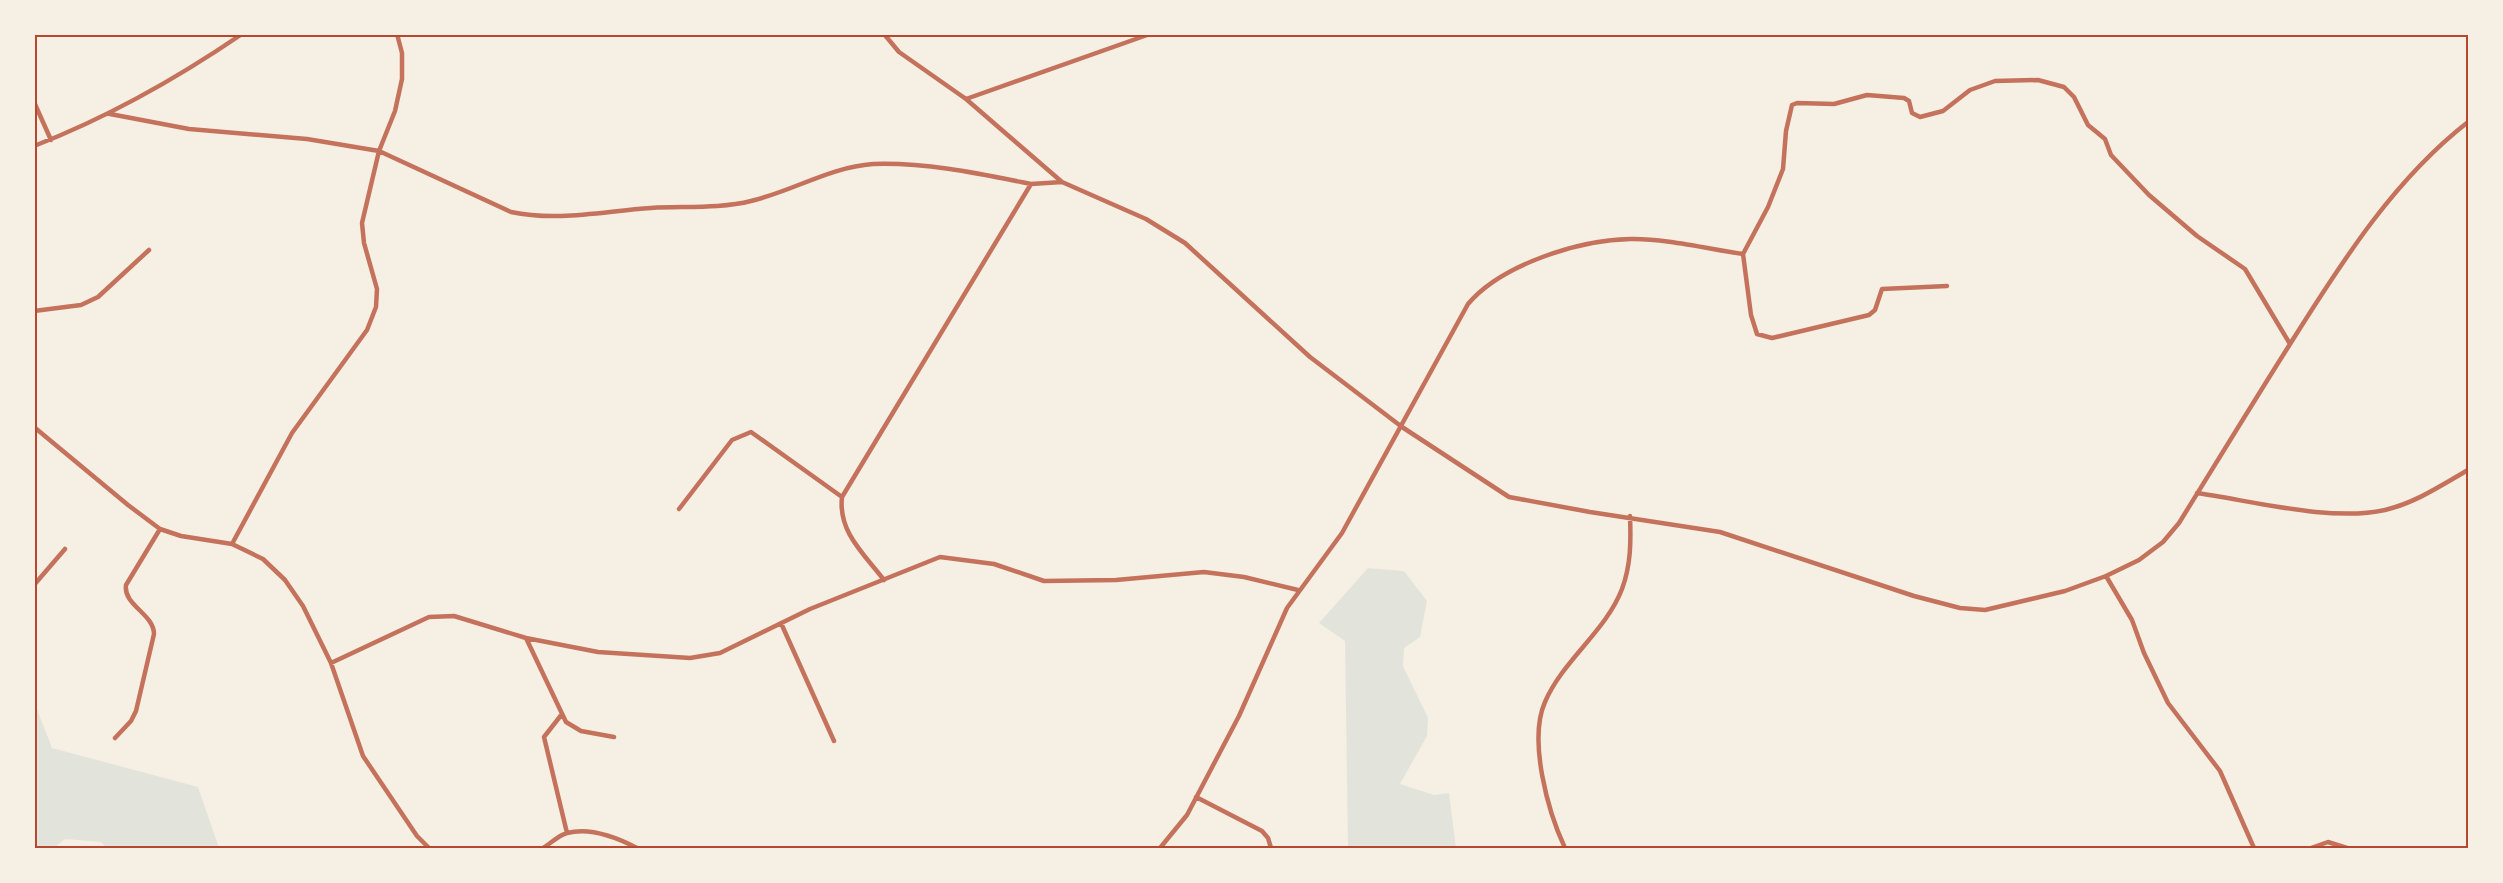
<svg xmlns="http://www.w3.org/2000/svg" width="2503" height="883" viewBox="0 0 2503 883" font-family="Figtree,sans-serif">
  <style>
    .green { fill: #e2e4dc }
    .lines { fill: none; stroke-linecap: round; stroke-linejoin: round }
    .minor { stroke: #c5725c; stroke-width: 4.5 }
    .neatline { fill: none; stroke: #b5482f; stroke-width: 2 }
  </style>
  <rect width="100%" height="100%" fill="#f6efe4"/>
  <!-- green -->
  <path class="green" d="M1368,568L1404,571L1427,601L1420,637L1404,648L1403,666L1428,718L1427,736L1400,784L1434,795L1449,793L1456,848H1348L1345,641L1319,623Z
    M35,704L52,748L198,787L219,848H107L101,842L65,839L54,848H35Z"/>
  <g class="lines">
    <!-- minor -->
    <path class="minor" d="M884,34L899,52L966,99L1062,182L1146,219L1185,243L1310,357L1402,427L1509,497L1590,512L1720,532L1914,596L1960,608L1985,610L2065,591L2106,576L2139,560L2163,542L2179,523C2218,460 2257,396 2297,333C2345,257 2396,178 2468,122
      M966,99L1150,34
      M34,102L51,140
      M110,114L189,129L307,139L379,151L511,212C558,222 604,211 651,208C683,206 720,209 751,201C793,191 830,167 873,164C925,162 981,174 1031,184
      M34,146C109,117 176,79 242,34
      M1947,286L1882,289L1875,310L1869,315L1772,338L1757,334L1751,315L1743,254L1768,207L1783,169L1786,131L1792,105L1797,103L1834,104L1867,95L1904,98L1909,101L1912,113L1920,117L1943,111L1970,90L1995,81L2038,80L2064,87L2074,97L2088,125L2105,139L2111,155L2149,195L2197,236L2245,269L2290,344
      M34,311L81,305L98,297L149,250
      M34,427L128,505L160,529L181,536L232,544L263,559L285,580L303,606L331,663L363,756L417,836L429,848
      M2197,493C2253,501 2331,522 2385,510C2415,503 2442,485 2468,470
      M679,509L732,440L751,432L842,497
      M232,544L292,433L367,330L376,307L377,289L364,243L362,223L379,151L395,111L402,79V53L397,34
      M2106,576L2132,620L2144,653L2168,703L2220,771L2254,848
      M884,580C864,554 838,532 842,497L1031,184L1062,182
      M34,585L65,549
      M781,623L834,741
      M526,638L566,722L581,731L614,737
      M331,663L429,617L454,616L526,638L598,652L690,658L720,653L810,609L940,557L994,564L1044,581L1116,580L1204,572L1244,577L1298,590
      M562,714L544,737L567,833
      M115,738L131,721L136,711L154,634C154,614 123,605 126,585L160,529
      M1196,797L1262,831L1268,838L1271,848
      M543,848C550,844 559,835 567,833C590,827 618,838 637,848
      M1160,848L1187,815L1239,716L1287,608L1342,533L1468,304C1501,265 1578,240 1630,239C1663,238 1709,249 1743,254
      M1565,848C1548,812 1528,740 1545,702C1563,660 1606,631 1622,589C1631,565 1631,541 1630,516
      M2311,848L2328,842L2347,848"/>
  </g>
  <!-- border -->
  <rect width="2503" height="883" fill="none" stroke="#f6efe4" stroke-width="72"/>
  <rect x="36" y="36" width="2431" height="811" class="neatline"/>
</svg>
